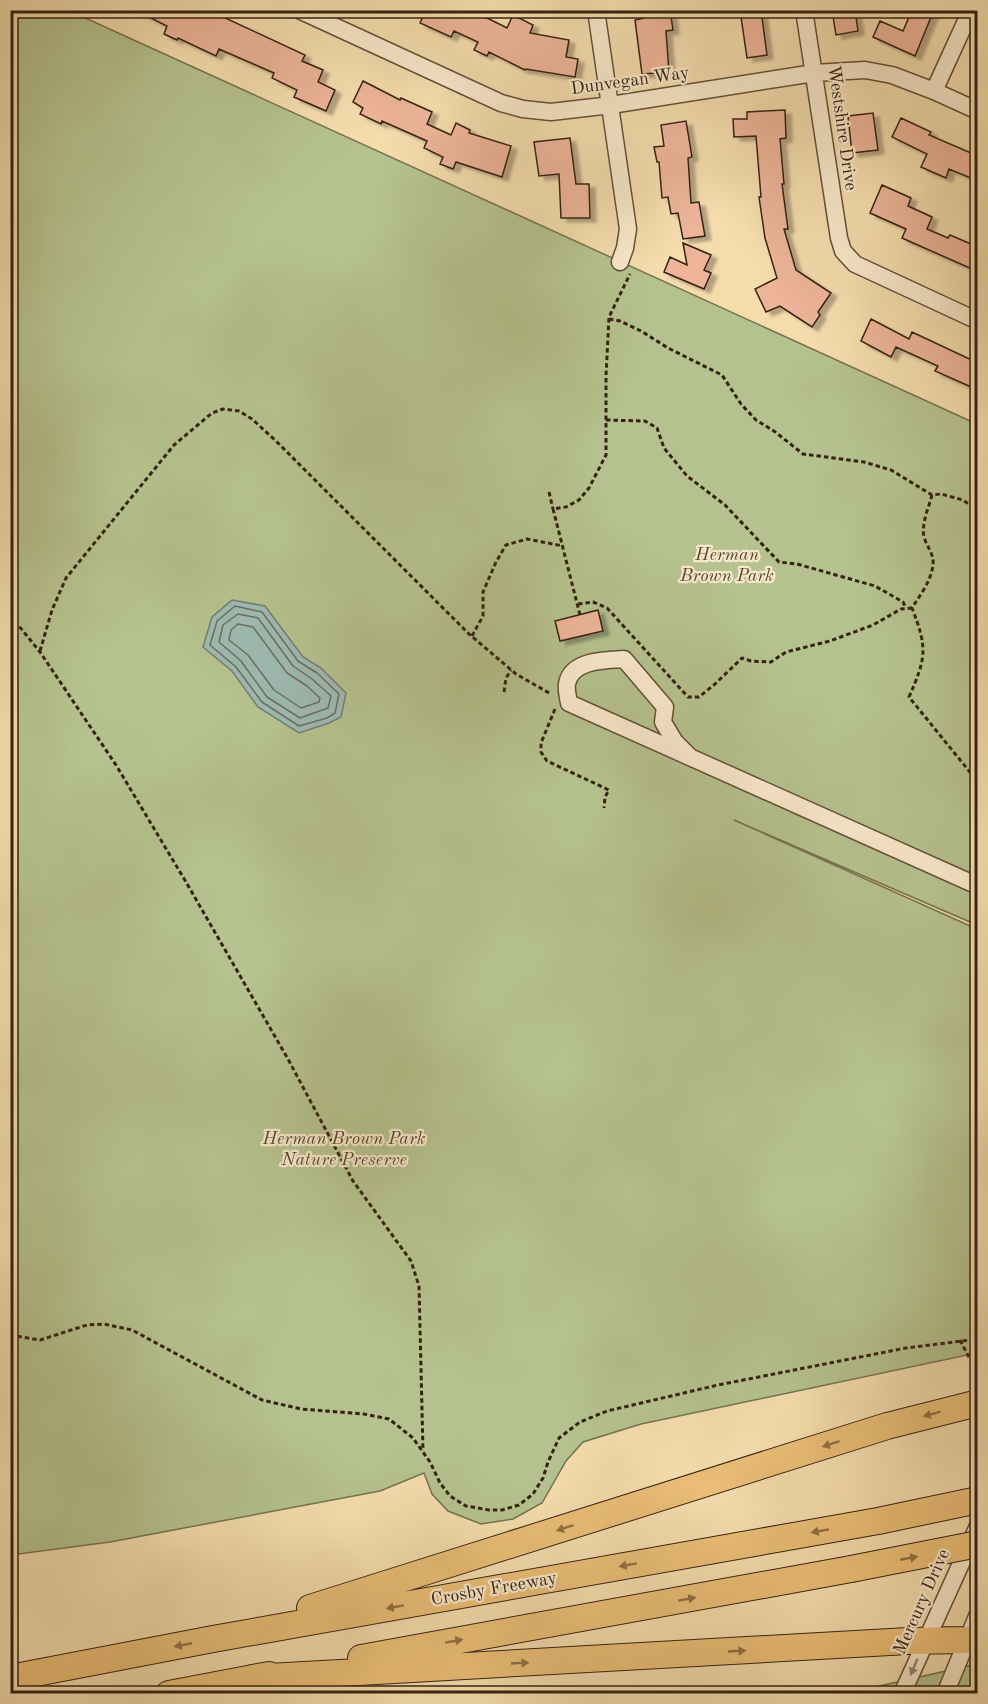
<svg xmlns="http://www.w3.org/2000/svg" width="988" height="1704" viewBox="0 0 988 1704" font-family="'Old Standard TT',serif">
  <style>
    .green { fill: #b5c28f; stroke: #757250; stroke-width: 1.5 }
    .water { fill: #9ebab2; stroke: #747d72; stroke-width: 1.5 }
    .lines { fill: none; stroke-linecap: round; stroke-linejoin: round }
    .shore { stroke: #6a6e62; stroke-width: 1.5 }
    .building { fill: #edb499; stroke: #352212; stroke-width: 1.5; filter: url(#shadow) }
    .minor-casing { stroke: #655039; stroke-width: 19 }
    .highway-casing { stroke: #352212; stroke-width: 28 }
    .path { stroke: #352212; stroke-width: 3; stroke-dasharray: 4.5 3; stroke-linecap: butt }
    .minor { stroke: #f8e8ca; stroke-width: 16 }
    .highway { stroke: #eabe76; stroke-width: 26 }
    .highway-bridge-casing { stroke: #352212; stroke-width: 28; stroke-linecap: butt }
    .highway-bridge { stroke: #eabe76; stroke-width: 26 }
    .oneway { fill: #907044 }
    .oneway2 { fill: #96856e }
    .labels { text-anchor: middle; dominant-baseline: central; stroke-width: 4.5; stroke-linejoin: round; paint-order: stroke }
    .street-label { font-size: 18px; fill: #352212; stroke: #f8e8ca }
    .park-label { font-size: 18px; font-style: italic; fill: #554a31; stroke: #f8e8ca }
  </style>
  <defs>
    <filter id="shadow"><feDropShadow dx="6" dy="4" stdDeviation="1.5" flood-color="#0004"/></filter>
  </defs>
  <rect width="100%" height="100%" fill="#f4dcad"/>
  <filter id="stains"><feTurbulence type="fractalNoise" baseFrequency=".00333" numOctaves="4"/><feColorMatrix values="0 0 0 0 .2 0 0 0 0 .09 0 0 0 0 .02 0 0 0 .5 -.17"/></filter>
  <radialGradient id="worn" r=".72"><stop offset=".6" stop-color="#630" stop-opacity="0"/><stop offset="1" stop-color="#630" stop-opacity=".3"/></radialGradient>
  <!-- green -->
  <path class="green" d="M10,11H70L977,424V925L734,820L977,929V1353L641,1424L583,1442L566,1461L542,1503L513,1519L481,1524L448,1511L432,1494L424,1473L380,1491L110,1542L11,1555Z
    M977,1664V1693L844,1694Z"/>
  <!-- water -->
  <path class="water" d="M232,600L265,606L303,657L321,668L346,693L341,717L329,723L299,733L258,707L232,671L203,647L212,617Z"/>
  <g class="lines">
    <!-- shore -->
    <path class="shore" d="M235,606L262,612L298,661L317,673L339,694L335,713L327,718L299,726L262,702L236,667L210,645L217,621Z
      M238,614L258,618L293,666L312,679L331,696L328,708L300,718L267,697L241,661L219,642L223,625Z
      M238,624L253,627L287,673L307,686L320,698L319,702L301,708L274,690L248,655L229,640L231,630Z"/>
  </g>
  <!-- building -->
  <path class="building" d="M135,10H208L305,55L302,61L323,70L318,82L335,90L326,111L294,97L297,90L272,78L274,73L219,49L216,56L178,38L177,40L164,34L167,26Z
    M426,10H460L469,15L471,10L507,28L513,15L533,25L530,33L569,40L566,57L578,59L575,77L526,69L525,70L489,52L487,56L474,50L478,42L454,31L451,37L420,23Z
    M643,10H670L673,30L666,31L669,72L642,74L635,20L645,18Z
    M740,10H761L767,55L747,58Z
    M832,10H855L858,31L836,35Z
    M912,10H934L915,56L873,37L880,21L903,31Z
    M363,81L400,100L401,98L432,112L427,124L451,135L456,123L470,130L469,133L511,146L502,177L456,162L453,169L440,164L443,157L424,148L427,141L382,121L381,124L360,114L363,108L353,102Z
    M785,110L786,138L780,139L784,184H782L788,229H784L796,270L831,293L818,312L820,315L812,327L780,306L766,312L755,289L777,278L765,238L759,197H761L756,136L734,137L733,119H747V112Z
    M873,113L878,150L852,153L848,116Z
    M901,118L931,132L929,135L978,156V181L949,169L946,178L921,167L927,154L892,137Z
    M686,121L692,157L688,158L691,203L699,202L705,236L683,239L678,213L671,214L668,197L662,198L659,162H657L654,147L664,146L661,125Z
    M570,138L576,184H589L590,218H561L559,174L539,176L534,142Z
    M882,185L911,198L908,206L932,217L927,229L948,238L950,235L978,247V256L972,269L902,238L906,229L870,213Z
    M683,243L711,255L704,270L711,273L704,289L664,272L670,257L687,265Z
    M871,319L909,339L912,332L978,363V390L935,371L938,366L896,347L891,357L861,341Z
    M598,610L603,631L560,641L555,621Z"/>
  <g class="lines">
    <defs>
      <path id="minor" d="M299,10L501,103L523,109L551,112L611,105L814,73L865,70L892,75L934,91L978,111
        M596,10L628,229L625,248L620,262
        M804,10L839,238L843,251L855,264L978,321
        M934,91L971,10
        M690,757L675,742L663,722L665,707L624,659C605,660 571,660 567,684C566,690 568,697 569,703L978,886
        M902,1694L978,1526
        M945,1694L978,1614"/>
      <path id="highway" d="M310,1608L887,1426L978,1403
        M361,1658L851,1569
        M10,1678L213,1639L878,1521L978,1500
        M252,1678L908,1641L967,1640L978,1638
        M169,1694L269,1675"/>
    </defs>
    <!-- minor casing -->
    <use href="#minor" class="minor-casing"/>
    <!-- highway casing -->
    <use href="#highway" class="highway-casing"/>
    <!-- path -->
    <path class="path" d="M609,319L620,321L641,331L668,348L722,375L741,404L756,420L774,431L803,454L864,462L891,470L932,495L941,494L963,500L978,511
      M606,420L645,421L657,428L664,448L687,476L725,505L779,562L797,564L875,586L903,602L906,608
      M549,492L553,509
      M932,495C929,507 921,524 924,537C927,547 934,554 933,564C932,580 920,595 912,608C928,649 926,658 909,697L978,782
      M578,604L593,602L607,608L688,697H699L715,684L742,658L751,661L771,662L786,652L830,641L873,625L901,609L912,608
      M10,615L40,652L116,765L186,882L288,1059L353,1181L411,1261L419,1286L423,1451
      M580,615L553,509L566,507L579,500L589,488L606,455V376L609,317L630,274
      M472,636L483,616V592L496,562L506,545L527,539L563,546
      M40,651L52,610L66,578L174,445L212,413L223,409L239,411L252,419L276,441L469,634L516,674L551,694
      M504,692L506,678L511,670
      M555,709L541,743V752L547,761L609,790L605,797L604,808
      M10,1335L40,1340L87,1325L104,1324L132,1330L262,1400L301,1409L364,1414L389,1419L413,1438L430,1462L440,1483L450,1496L466,1506L489,1510H502L519,1505L533,1494L543,1478L548,1462L559,1438L580,1422L607,1411L718,1385L906,1348L978,1339
      M960,1340L973,1365L978,1368"/>
    <!-- minor -->
    <use href="#minor" class="minor"/>
    <!-- highway -->
    <use href="#highway" class="highway"/>
    <defs>
      <path id="highway-bridge" d="M851,1569L978,1544"/>
    </defs>
    <!-- highway-bridge casing -->
    <use href="#highway-bridge" class="highway-bridge-casing"/>
    <!-- highway-bridge -->
    <use href="#highway-bridge" class="highway-bridge"/>
  </g>
  <!-- one-way arrows -->
  <defs><path id="oneway-solid" d="M-6-.8H1V-3.2L6.5 0L1 3.2V.8H-6Z" transform="scale(1.5)"/></defs>
  <g class="oneway">
    <use href="#oneway-solid" transform="translate(932 1414) rotate(165)"/>
    <use href="#oneway-solid" transform="translate(831 1444) rotate(162)"/>
    <use href="#oneway-solid" transform="translate(565 1528) rotate(162)"/>
    <use href="#oneway-solid" transform="translate(820 1531) rotate(170)"/>
    <use href="#oneway-solid" transform="translate(909 1558) rotate(-11)"/>
    <use href="#oneway-solid" transform="translate(628 1565) rotate(170)"/>
    <use href="#oneway-solid" transform="translate(687 1599) rotate(-10)"/>
    <use href="#oneway-solid" transform="translate(395 1607) rotate(170)"/>
    <use href="#oneway-solid" transform="translate(454 1641) rotate(-10)"/>
    <use href="#oneway-solid" transform="translate(183 1645) rotate(169)"/>
    <use href="#oneway-solid" transform="translate(737 1651) rotate(-3)"/>
    <use href="#oneway-solid" transform="translate(520 1663) rotate(-3)"/>
  </g>
  <use class="oneway2" href="#oneway-solid" transform="translate(914 1667) rotate(113)"/>
  <g class="labels">
    <!-- street labels -->
    <g class="street-label">
      <text transform="translate(630 81) rotate(-8)">Dunvegan Way</text>
      <text transform="translate(842 128) rotate(82)">Westshire Drive</text>
      <text transform="translate(494 1589) rotate(-10)">Crosby Freeway</text>
      <text transform="translate(922 1602) rotate(-66)">Mercury Drive</text>
    </g>
    <!-- park labels -->
    <g class="park-label">
      <text x="727" y="555">Herman<tspan x="727" dy="21">Brown Park</tspan></text>
      <text x="344" y="1139">Herman Brown Park<tspan x="344" dy="21">Nature Preserve</tspan></text>
    </g>
  </g>
  <!-- margin -->
  <rect width="988" height="1704" fill="none" stroke="#f4dcad" stroke-width="36"/>
  <rect x="12" y="12" width="964" height="1680" fill="none" stroke="#352212" stroke-width="3"/>
  <rect x="18" y="18" width="952" height="1668" fill="none" stroke="#352212" stroke-width="1.5"/>
  <rect width="100%" height="100%" filter="url(#stains)"/>
  <rect width="100%" height="100%" fill="url(#worn)"/>
</svg>
